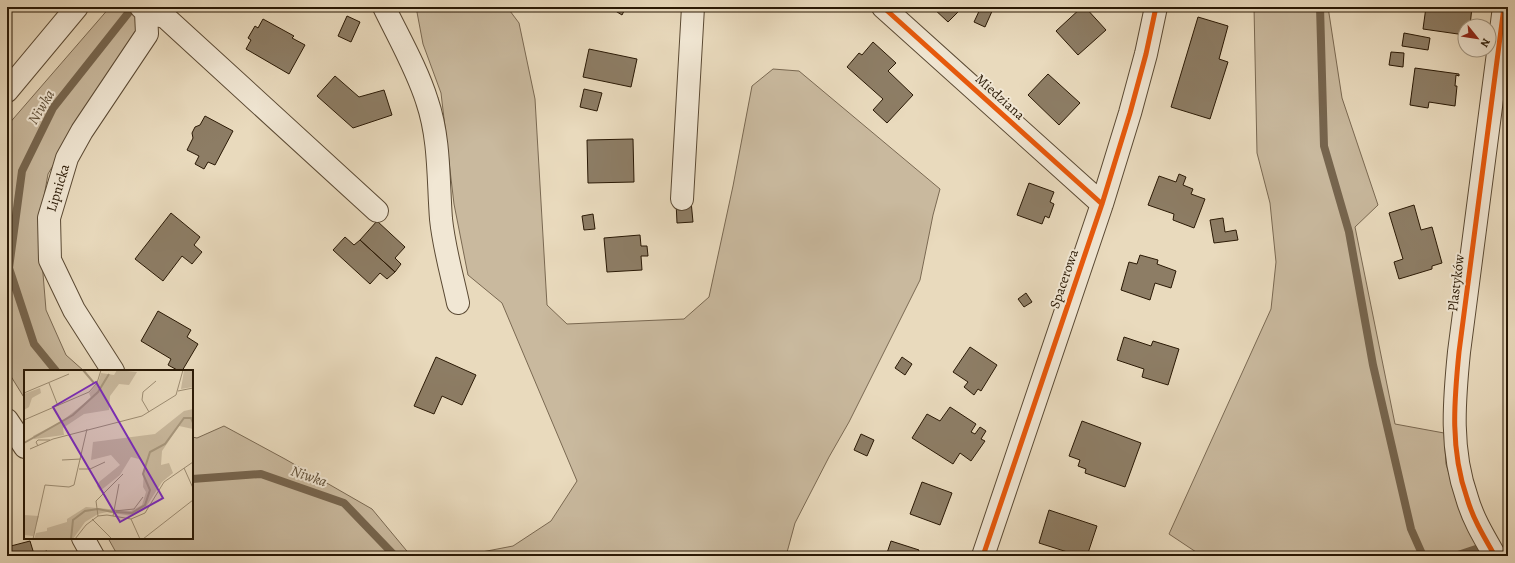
<svg xmlns="http://www.w3.org/2000/svg" width="1515" height="563" viewBox="0 0 1515 563" font-family="Alegreya,serif">
  <style>
    .green { fill: #c9b99e; stroke: #7a6952 }
    .lines { fill: none; stroke-linecap: round; stroke-linejoin: round }
    .stream { stroke: #76654e; stroke-width: 8 }
    .building { fill: #8d7d65; stroke: #2a1905 }
    .minor-casing { stroke: #5a4933; stroke-width: 24 }
    .minor { stroke: #f1e7d4; stroke-width: 22 }
    .cycleway-casing { stroke: #f1e7d4; stroke-width: 8 }
    .cycleway { stroke: #e8590c; stroke-width: 5 }
    .labels { text-anchor: middle; dominant-baseline: central; stroke-width: 4; stroke-linejoin: round; paint-order: stroke }
    .street-label { font-size: 14px; fill: #2a1905; stroke: #f1e7d4 }
    .water-label { font-size: 15px; font-style: italic; fill: #5c4c35; stroke: #f1e7d4 }
    .inset-river { fill: none; stroke: #a8987e; stroke-width: 2 }
    .inset-road { fill: none; stroke: #9d8d73; stroke-width: 1 }
    .view { fill: #7b2cbf; fill-opacity: 0.15; stroke: #7b2cbf; stroke-width: 2 }
    .inset-edge { fill: none; stroke: #2a1905; stroke-width: 2 }
  </style>
  <rect width="100%" height="100%" fill="#e9dabd"/>
  <filter id="stains"><feTurbulence type="fractalNoise" baseFrequency=".005" numOctaves="4"/><feColorMatrix values="0 0 0 0 .2 0 0 0 0 .09 0 0 0 0 .02 0 0 0 .5 -.17"/></filter>
  <radialGradient id="worn" r=".72"><stop offset=".6" stop-color="#630" stop-opacity="0"/><stop offset="1" stop-color="#630" stop-opacity=".3"/></radialGradient>
  <!-- green -->
  <path class="green" d="M110,7H160L71,135L48,174L39,225L46,310L66,355L84,371H25V399L7,370V126Z
    M416,7H507L519,23L535,99L547,305L567,324L684,319L709,297L733,186L752,86L773,69L799,71L940,189L933,215L920,280L849,422L829,457L795,523L786,556H461L513,546L551,521L577,481L502,303L468,275L454,204L441,93L423,44Z
    M1254,7H1328L1342,98L1378,205L1355,227L1395,424L1444,433L1446,464L1456,496L1483,556H1202L1169,534L1271,309L1276,262L1270,203L1257,153Z
    M224,426L285,459L372,509L411,556H118L108,538H192V437L197,438Z"/>
  <g class="lines">
    <!-- stream -->
    <path class="stream" d="M1320,7L1324,146L1349,232L1373,365L1411,529L1423,556
      M56,371L34,344L9,268L22,171L53,108L133,7
      M192,479L261,474L344,503L395,556
      M1455,556L1476,549"/>
  </g>
  <!-- building -->
  <path class="building" d="M609,7H626L622,15Z
    M932,7H963L948,22Z
    M981,7H989L993,9L985,27L974,22Z
    M1082,7H1085L1106,30L1078,55L1056,31Z
    M1426,7H1472L1470,26H1465V35L1423,29Z
    M347,16L360,22L351,42L338,36Z
    M1198,17L1228,26L1219,59L1228,62L1210,119L1171,107Z
    M263,19L294,36L292,38L305,45L289,74L246,49L251,40L248,38L255,26L258,28Z
    M1404,33L1430,38L1428,50L1402,46Z
    M873,42L896,63L888,71L913,95L887,123L873,110L883,99L847,67L859,53L862,55Z
    M589,49L637,59L631,87L583,77Z
    M1391,52L1404,53L1403,67L1389,65Z
    M1415,68L1459,74V76L1456,75L1455,86H1457L1455,106L1429,102L1428,108L1410,105Z
    M1048,74L1080,103L1059,125L1028,95Z
    M335,76L359,97L384,90L392,115L353,128L317,96Z
    M584,89L602,93L597,111L580,107Z
    M205,116L233,131L215,165L208,162L204,169L195,164L199,156L187,150L193,138L192,133L195,127L200,125Z
    M633,139L634,182L588,183L587,140Z
    M1179,174L1186,177L1183,185L1193,189L1191,194L1205,199L1194,228L1173,220L1174,214L1148,205L1159,176L1176,182Z
    M1029,183L1054,192L1050,202L1054,204L1049,218L1045,216L1042,224L1017,215Z
    M691,201L693,222L677,223L676,202Z
    M1414,205L1421,230L1432,227L1442,263L1432,266V269L1399,279L1394,262L1403,259L1389,213Z
    M171,213L200,237L194,245L202,252L192,264L182,256L163,281L135,259Z
    M593,214L595,229L584,230L582,216Z
    M1223,218L1225,232L1236,230L1238,240L1214,243L1210,220Z
    M377,221L405,247L395,258L401,264L395,272L360,240Z
    M640,235L641,246H647L648,256H641L642,270L607,272L604,238Z
    M345,237L354,245L360,240L395,272L387,279L380,273L370,284L333,250Z
    M1140,255L1158,260L1157,264L1176,271L1171,288L1155,283L1150,300L1121,290L1129,262L1137,264Z
    M1026,293L1032,302L1024,307L1018,299Z
    M158,311L191,330L187,337L198,344L182,371H179L168,365L171,359L141,341Z
    M1508,320V363H1504Z
    M1124,337L1151,346L1153,341L1179,349L1168,385L1142,377L1144,369L1117,360Z
    M970,347L997,365L981,391L978,389L974,395L964,387L968,382L953,372Z
    M436,357L476,375L462,405L442,396L434,414L414,406Z
    M902,357L912,364L905,375L895,368Z
    M950,407L976,424L971,432L975,434L980,427L986,431L981,439L985,441L971,461L960,453L953,464L912,438L927,414L940,421Z
    M1082,421L1141,443L1125,487L1085,473L1086,469L1078,466L1080,460L1069,456Z
    M861,434L874,440L867,456L854,450Z
    M922,482L952,493L940,525L910,514Z
    M1049,510L1097,526L1087,556H1080L1039,543Z
    M30,541L34,554L47,551L49,556H7V547Z
    M891,541L919,550L916,556H886Z"/>
  <g class="lines">
    <defs>
      <path id="minor" d="M141,7L146,12L165,17L377,211
        M384,7C399,38 417,69 427,101C440,139 438,180 441,219C444,248 452,275 458,303
        M883,7L1102,204
        M7,91L77,7
        M682,199L693,7
        M113,371L74,310L50,260L49,218L67,158L82,131L147,34L146,12
        M7,420L25,447
        M83,538L93,556
        M983,556L1102,204L1130,113L1146,54L1156,7
        M1495,556C1484,537 1473,519 1467,498C1450,450 1454,402 1459,352L1504,7"/>
    </defs>
    <!-- minor casing -->
    <use href="#minor" class="minor-casing"/>
    <!-- minor -->
    <use href="#minor" class="minor"/>
    <defs>
      <path id="cycleway" d="M883,7L1102,204
        M983,556L1102,204L1130,113L1146,54L1156,7
        M1495,556C1484,537 1473,519 1467,498C1450,450 1454,402 1459,352L1504,7"/>
    </defs>
    <!-- cycleway casing -->
    <use href="#cycleway" class="cycleway-casing"/>
    <!-- cycleway -->
    <use href="#cycleway" class="cycleway"/>
  </g>
  <g class="labels">
    <!-- street labels -->
    <g class="street-label">
      <text transform="translate(1000 97) rotate(42)">Miedziana</text>
      <text transform="translate(58 188) rotate(-73)">Lipnicka</text>
      <text transform="translate(1064 279) rotate(-71)">Spacerowa</text>
      <text transform="translate(1456 283) rotate(-83)">Plastyków</text>
    </g>
    <!-- water labels -->
    <g class="water-label">
      <text transform="translate(41 107) rotate(-59)">Niwka</text>
      <text transform="translate(309 476) rotate(19)">Niwka</text>
    </g>
  </g>
  <!-- overview -->
  <g transform="translate(24 370)">
    <rect width="169" height="169" fill="#e9dabd"/>
    <path d="M93,0L113,2L105,15L95,14L86,26L85,40L60,44L39,58L40,65L10,69L9,66L38,51L67,28L65,23L74,13L77,3L90,5ZM160,0H169V17L157,19ZM16,18L17,23L8,28L5,37L0,40V24ZM169,39V59L155,56L138,81L137,95L145,93L149,103L138,112L120,140L108,146L83,142L74,144L61,152L49,169H10L12,163L23,161V158L43,152V149L62,137L107,141L118,135L122,122L119,117L120,96L115,89L107,87L96,105L76,121L73,116L75,112L96,95L87,85L67,90L69,72L131,64L160,41ZM0,145L15,146L9,166L0,165Z" fill="#c9b99e"/>
    <path class="inset-river" d="M59,0L70,13M0,73L49,45L74,22L85,4M92,142L108,143L121,135L126,120L119,104L126,82L141,74L160,48H167L169,53M47,169L49,150L61,141L74,139L89,142"/>
    <path class="inset-road" d="M25,13L34,36M154,21L169,18M0,23L45,4M125,42L118,30L119,22L132,11M0,50L65,22L73,13L77,0M14,76L12,72L14,70H26M6,79L29,69L118,46L152,25L159,0M38,90L57,89M160,98L169,118M55,99H66L81,92M90,141L110,139L119,127M74,146L72,131L99,104M89,146L95,114M68,149L88,169M107,149L116,169M9,169L21,115L45,117L50,115L63,59M51,169L62,155L74,146L83,145L107,149L121,143L140,112L169,92M119,169L169,130"/>
    <path class="view" d="M72,12L139,128L96,152L29,37Z"/>
    <rect width="169" height="169" class="inset-edge"/>
  </g>
  <!-- margin -->
  <rect width="1515" height="563" fill="none" stroke="#e9dabd" stroke-width="24"/>
  <rect x="8" y="8" width="1499" height="547" fill="none" stroke="#2a1905" stroke-width="2"/>
  <rect x="12" y="12" width="1491" height="539" fill="none" stroke="#2a1905"/>
  <!-- north arrow -->
  <g transform="translate(1477 38) rotate(120)"><circle r="19" fill="#f1e7d4" stroke="#a19581"/>
  <path d="M0-3L7 15L0 10L-7 15Z" fill="#8f2418"/>
  <text y="-6" font-size="11" font-weight="bold" text-anchor="middle" fill="#2a1905">N</text>
  </g>
  <rect width="100%" height="100%" filter="url(#stains)"/>
  <rect width="100%" height="100%" fill="url(#worn)"/>
</svg>
